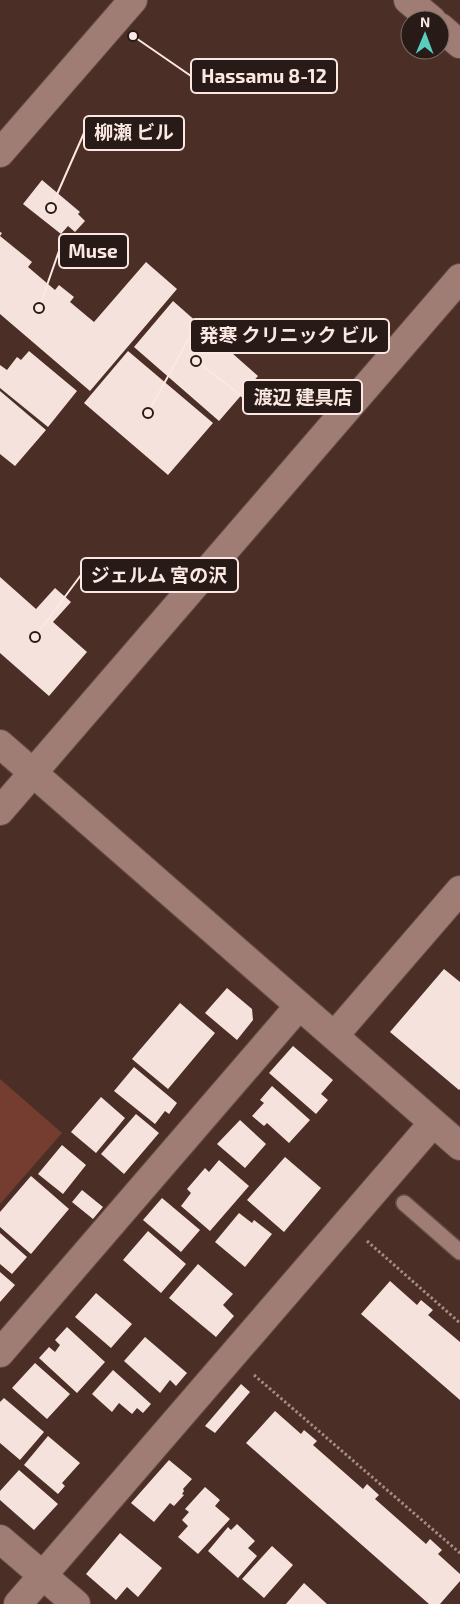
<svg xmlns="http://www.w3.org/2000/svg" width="460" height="1604" viewBox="0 0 460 1604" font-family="'Exo 2','Noto Sans JP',sans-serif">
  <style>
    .green { fill: #753d2f }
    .building { fill: #f6e2dc }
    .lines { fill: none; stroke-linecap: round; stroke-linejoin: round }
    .service-casing { stroke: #654d46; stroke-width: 18 }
    .minor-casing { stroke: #654d46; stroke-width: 30 }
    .tertiary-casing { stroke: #654d46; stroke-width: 30 }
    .path { stroke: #a58d87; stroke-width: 3; stroke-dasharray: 2.5 2.5; stroke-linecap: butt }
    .service { stroke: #9f7d74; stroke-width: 15 }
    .minor { stroke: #9f7d74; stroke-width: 28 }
    .tertiary { stroke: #9f7d74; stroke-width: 28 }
    .leader { fill: none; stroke: #fce8e3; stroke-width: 2 }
    .callout-dot { fill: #fce8e3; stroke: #281b17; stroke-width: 2 }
    .callout { fill: #281b17; stroke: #fce8e3; stroke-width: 2 }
    .callout-label { font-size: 19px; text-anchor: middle; font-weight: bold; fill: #fce8e3 }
  </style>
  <rect width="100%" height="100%" fill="#4b2f27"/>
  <!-- green -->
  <path class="green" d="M0,1079L62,1133L0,1204Z"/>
  <!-- building -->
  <path class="building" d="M42,180L80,212L78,214L85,221L75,232L68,226L61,234L23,204Z
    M0,232L2,233L0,236L32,262L28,267L55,290L59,285L74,297L70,302L94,322L146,262L177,289L90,391L0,314Z
    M173,301L258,376L219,421L134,347Z
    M29,351L77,391L48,427L0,388V365L7,370L17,357L21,360Z
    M128,351L213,423L168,475L84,403Z
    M0,391L46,430L15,466L0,454Z
    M0,577L36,609L55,588L71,602L53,622L87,652L49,696L0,653Z
    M444,969L460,982V1089L459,1090L390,1032Z
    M227,988L252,1009L253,1020L237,1040L205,1013Z
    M180,1003L215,1033L168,1089L132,1059Z
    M293,1046L333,1080L321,1094L328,1100L316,1114L269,1073Z
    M134,1067L177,1103L169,1114L165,1111L155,1124L114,1091Z
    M272,1086L310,1120L289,1143L267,1123L264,1126L252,1116L264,1103L260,1100Z
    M101,1097L125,1118L96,1153L71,1132Z
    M136,1114L159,1133L124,1174L101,1154Z
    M240,1120L266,1144L245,1168L217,1144Z
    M62,1145L86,1165L63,1194L38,1174Z
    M285,1157L321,1188L284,1232L247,1200Z
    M219,1160L249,1186L210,1231L181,1206L191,1193L187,1189L205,1168L209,1172Z
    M31,1176L69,1209L31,1254L0,1227V1212Z
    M82,1190L103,1207L93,1219L72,1202Z
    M162,1198L200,1230L181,1252L143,1220Z
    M239,1213L252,1223L254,1220L272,1234L245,1267L215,1242Z
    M148,1231L186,1264L161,1293L123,1260Z
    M0,1233L27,1257L12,1274L0,1264Z
    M198,1264L233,1294L223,1305L234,1316L216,1337L169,1298Z
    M0,1272L15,1285L0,1302Z
    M390,1281L417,1305L421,1300L433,1310L428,1315L460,1342V1400L361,1314Z
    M96,1293L132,1324L111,1348L75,1317Z
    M67,1327L105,1362L77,1393L39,1358L49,1347L55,1352L60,1345L55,1340Z
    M145,1337L187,1373L176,1386L170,1380L160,1393L124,1361Z
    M35,1363L70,1394L47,1419L12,1388Z
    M113,1370L151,1404L143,1413L137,1408L132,1414L119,1403L112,1412L92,1394Z
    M241,1384L250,1392L215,1433L205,1426Z
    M4,1398L44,1432L20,1460L0,1443V1402Z
    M275,1411L301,1434L304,1430L317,1441L313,1445L363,1489L367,1484L379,1495L375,1499L426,1544L430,1539L442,1550L438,1554L460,1574V1581L440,1604H429L246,1443Z
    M48,1436L80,1463L62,1483L65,1486L58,1494L24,1465Z
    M169,1460L192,1479L183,1489L184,1491L182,1494L184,1495L174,1506L170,1503L154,1522L131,1503Z
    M19,1470L58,1504L34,1530L0,1500V1491Z
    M205,1487L220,1500L215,1506L230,1519L198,1554L178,1537L188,1526L182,1520L189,1512L185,1509Z
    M237,1524L255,1541L248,1548L257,1556L238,1578L208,1551L228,1527L231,1530Z
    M120,1533L162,1568L138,1597L127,1587L116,1600L86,1574Z
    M272,1546L293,1565L264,1598L242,1579Z
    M304,1583L327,1604H286Z"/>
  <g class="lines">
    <defs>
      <path id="service" d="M404,1203L460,1252"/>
      <path id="minor" d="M408,0L432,20
        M440,27L460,44
        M0,744L460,1146
        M0,811L460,278
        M334,1036L460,890
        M0,1353L299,1006
        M0,1539L76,1604
        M18,1604L433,1123"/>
      <path id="tertiary" d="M0,153L133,0"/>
    </defs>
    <!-- service casing -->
    <use href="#service" class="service-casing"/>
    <!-- minor casing -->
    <use href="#minor" class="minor-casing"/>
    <!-- tertiary casing -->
    <use href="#tertiary" class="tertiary-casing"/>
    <!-- path -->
    <path class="path" d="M367,1241L460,1323
      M254,1375L460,1553"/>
    <!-- service -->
    <use href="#service" class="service"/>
    <!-- minor -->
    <use href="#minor" class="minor"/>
    <!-- tertiary -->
    <use href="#tertiary" class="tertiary"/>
  </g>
  <!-- callouts -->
  <path class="leader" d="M133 36L191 76M51 208L84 133M39 308L59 251M148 413L190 336M196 361L243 397M35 637L81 575"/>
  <g class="callout-dot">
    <circle cx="133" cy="36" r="5"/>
    <circle cx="51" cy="208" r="5"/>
    <circle cx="39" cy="308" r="5"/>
    <circle cx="148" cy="413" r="5"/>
    <circle cx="196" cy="361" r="5"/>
    <circle cx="35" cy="637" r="5"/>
  </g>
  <g class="callout">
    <rect x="191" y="59" width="146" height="34" rx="5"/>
    <rect x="84" y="116" width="100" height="34" rx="5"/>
    <rect x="59" y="234" width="69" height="34" rx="5"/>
    <rect x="190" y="319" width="199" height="34" rx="5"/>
    <rect x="243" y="380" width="119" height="34" rx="5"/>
    <rect x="81" y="558" width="157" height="34" rx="5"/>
  </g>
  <g class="callout-label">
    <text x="264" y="83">Hassamu 8-12</text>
    <text x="134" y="139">柳瀬 ビル</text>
    <text x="93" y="258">Muse</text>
    <text x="289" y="342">発寒 クリニック ビル</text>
    <text x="303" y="404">渡辺 建具店</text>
    <text x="159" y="582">ジェルム 宮の沢</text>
  </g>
  <!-- north arrow -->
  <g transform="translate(425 35) rotate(1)"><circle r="24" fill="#281b17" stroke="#7d6d69"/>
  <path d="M0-4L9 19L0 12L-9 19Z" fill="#58cec1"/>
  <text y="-8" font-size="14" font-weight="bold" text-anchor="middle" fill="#fce8e3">N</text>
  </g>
</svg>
